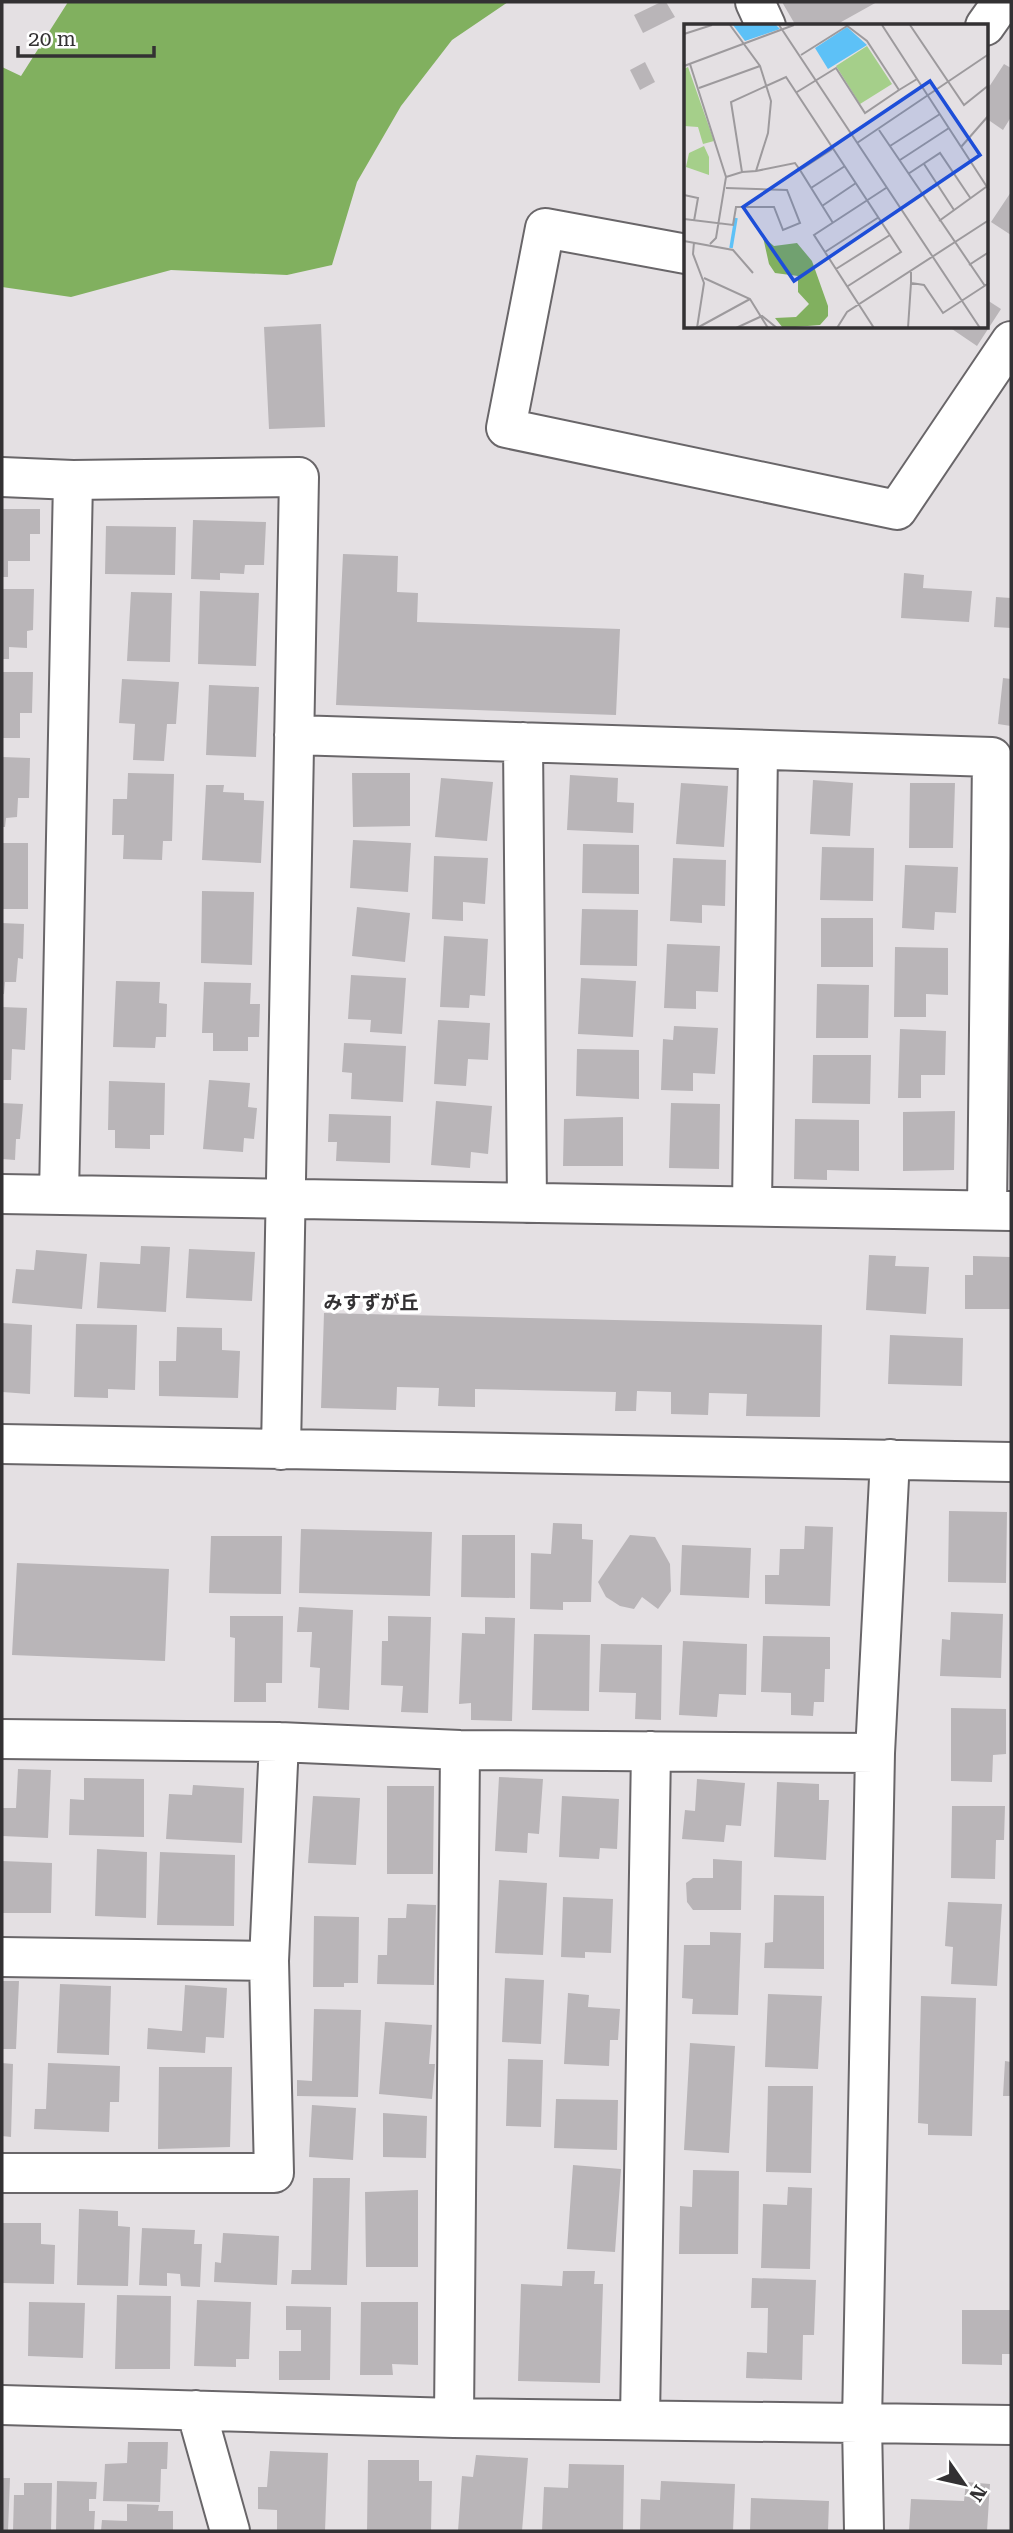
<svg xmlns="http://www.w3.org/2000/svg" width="1013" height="2533" viewBox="0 0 1013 2533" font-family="'Roboto Serif','Noto Sans JP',serif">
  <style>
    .forest { fill: #81b05f }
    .building { fill: #b9b5b8 }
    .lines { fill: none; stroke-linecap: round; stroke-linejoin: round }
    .minor-casing { stroke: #696669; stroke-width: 42 }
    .minor { stroke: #fff; stroke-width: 38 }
    .labels { text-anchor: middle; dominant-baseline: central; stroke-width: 7; stroke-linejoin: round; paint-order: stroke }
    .neighbourhood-label { font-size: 19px; font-weight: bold; fill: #333133; stroke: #fff }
    .inset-river { fill: none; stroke: #5dc1f7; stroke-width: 3.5 }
    .inset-road { fill: none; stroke: #9d9a9d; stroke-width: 2 }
    .view { fill: #1d4ed8; fill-opacity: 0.15; stroke: #1d4ed8; stroke-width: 3.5 }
    .inset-edge { fill: none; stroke: #333133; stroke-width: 3.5 }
  </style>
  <rect width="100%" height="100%" fill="#e4e0e3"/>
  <!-- forest -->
  <path class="forest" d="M68,2H508L452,40L401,106L357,182L332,265L287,275L171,270L71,297L2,287V67L21,76Z"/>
  <!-- building -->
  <path class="building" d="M661,2H666L675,17L643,33L634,15Z
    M782,2H877L834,26H796Z
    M645,62L655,82L640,90L630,70Z
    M1004,64L1011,68V117L1003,130L987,119V90Z
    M1011,192V235L991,222Z
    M987,300L1001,309L977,346L949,327H987Z
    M321,324L325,427L269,429L264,327Z
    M2,509H40V534H30V561H8V577H2Z
    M193,520L266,522L264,565H245L244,574L220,573V580L191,579Z
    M106,526L176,527L175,575L105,574Z
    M343,554L398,556L397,592L418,593L417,622L620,629L616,715L336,705Z
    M904,573L924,575L923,588L972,591L969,622L901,618Z
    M2,589H34L33,630L27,631V648L9,647V659H2Z
    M200,591L259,593L256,666L198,664Z
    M131,592L172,593L170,662L127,661Z
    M996,597L1011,598V628L994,627Z
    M2,672H33L32,713H20V738H2Z
    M1003,678L1011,679V726L998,724Z
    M122,679L179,682L176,724H167L164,761L133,760L135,724L119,723Z
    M209,685L259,687L256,757L206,755Z
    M2,757L30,758L29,798H18L17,817L6,818L5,827H2Z
    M128,773L174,774L172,841H163L162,860L123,859L124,835H112L113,799H127Z
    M352,773H410V826L353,827Z
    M570,775L618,778L617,802L634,803L633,833L567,830Z
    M441,778L493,782L487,841L435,837Z
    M813,780L853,783L850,836L810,834Z
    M681,783L728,786L724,847L676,844Z
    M910,783H955L953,848H909Z
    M206,785H224L223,792L244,793V800L264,801L261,863L202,860Z
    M353,840L411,843L408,892L350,888Z
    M2,843H28V909H2Z
    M583,844L639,845V894L582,893Z
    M822,847L874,848L873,901L820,900Z
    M434,856L488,858L485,904L463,902V921L432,919Z
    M673,858L726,860L725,906L702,905V923L670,921Z
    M905,865L958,867L956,913L935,912L934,930L902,928Z
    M202,891L254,892L252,965L201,963Z
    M357,907L410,913L405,962L352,956Z
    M582,909L638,910L637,966L580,965Z
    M821,918H873V967H821Z
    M2,923L24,924L23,959L18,958L16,982H5L4,994H2Z
    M444,936L488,939L485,996L470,995L469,1008L440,1007Z
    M667,944L720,946L718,992L696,991V1009L664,1008Z
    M895,947L948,948V995L926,994V1017H894Z
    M351,975L406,978L402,1034L370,1032L371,1020L348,1019Z
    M581,978L636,981L633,1037L578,1034Z
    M116,981L160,982L159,1003L167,1004L166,1037H156L155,1048L113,1047Z
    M204,982L251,983L250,1004H260L259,1037H248V1051H213V1033H202Z
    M817,984L869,985L868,1038H816Z
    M2,1007L27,1008L25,1050L12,1049L11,1080H2Z
    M438,1020L490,1023L488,1060L468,1059L466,1086L434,1084Z
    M674,1026L718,1028L715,1074L693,1073V1091L661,1090L663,1039L673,1040Z
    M900,1029L946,1031L945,1075H921V1098H898Z
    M344,1043L406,1046L403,1102L351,1099L352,1073L342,1072Z
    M577,1049L639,1050V1099L576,1096Z
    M813,1055H871L870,1104L812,1103Z
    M209,1080L250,1083L248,1107L257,1108L254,1139L244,1138L243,1152L203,1149Z
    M109,1081L165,1083L164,1135H150V1149L115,1148V1130H108Z
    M436,1101L492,1106L488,1154L471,1152L470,1168L431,1165Z
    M2,1103L23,1104L20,1139H16L15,1160L2,1159Z
    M671,1103L720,1104L719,1169L669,1168Z
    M955,1111L954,1170L903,1171V1112Z
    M329,1114L391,1116L390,1163L336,1161L337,1142H328Z
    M623,1117V1166H563L564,1119Z
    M795,1119L859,1120V1171L827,1170V1180L794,1179Z
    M141,1246L170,1247L166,1312L97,1308L100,1262L140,1264Z
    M189,1249L255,1252L252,1301L186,1298Z
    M36,1250L87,1254L82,1309L12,1303L16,1269L34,1270Z
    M869,1255L896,1256L895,1266L929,1267L926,1314L866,1310Z
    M973,1256L1011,1257L1010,1309H965V1275H973Z
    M324,1313L822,1325L820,1417L746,1416L747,1394L709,1393L708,1415L671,1414V1392L637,1391L636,1411H615L616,1392L475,1389V1407L438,1406L439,1388L397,1387L396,1410L321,1408Z
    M2,1323L32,1325L30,1394L2,1392Z
    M76,1324L137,1325L135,1390L108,1389V1398L74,1397Z
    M177,1327L222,1328V1350L240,1351L238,1398L159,1396V1361H176Z
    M890,1335L963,1338L962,1386L888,1384Z
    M949,1511L1007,1512L1006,1583L948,1582Z
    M553,1523L582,1524V1539L593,1540L591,1602H563V1610L530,1609L531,1553L551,1554Z
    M805,1526L833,1527L830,1606L765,1604V1575H779L780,1549H804Z
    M301,1529L432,1532L430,1596L299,1593Z
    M462,1535H515V1598L461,1597Z
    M630,1535L655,1537L670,1564L671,1591L658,1609L642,1597L634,1609L620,1606L606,1597L598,1582Z
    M211,1536H282L281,1594L209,1593Z
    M682,1545L751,1548L749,1598L680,1595Z
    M17,1563L169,1569L165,1661L12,1655Z
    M299,1607L353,1610L349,1710L318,1708L320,1668L310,1667L312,1632H297Z
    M951,1612L1003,1614L1001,1678L940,1676L942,1639L950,1640Z
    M230,1616H283L282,1683H266V1702H234L235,1638L230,1637Z
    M388,1616L431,1617L428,1713L401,1712L403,1686L381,1685L382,1641H388Z
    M485,1617L515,1618L512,1721L471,1720V1703L459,1704L462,1633L485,1634Z
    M534,1634L590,1635L589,1711L532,1710Z
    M763,1636L830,1637V1669H825L824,1702H814L813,1716L791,1715V1693L761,1692Z
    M683,1641L747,1644L746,1695L719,1694L717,1717L679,1715Z
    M601,1644L662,1645L661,1720L635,1719L636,1693L599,1692Z
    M951,1708L1006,1709V1754L993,1755L992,1782L951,1781Z
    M18,1769L51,1770L48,1838L2,1836V1808H16Z
    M499,1777L543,1779L539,1834L528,1833L527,1853L495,1851Z
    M84,1778L144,1779V1837L69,1835L70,1799L84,1800Z
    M697,1779L745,1783L741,1826L726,1825L724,1842L682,1839L685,1810L695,1811Z
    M777,1782L819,1784V1800H829L826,1860L774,1857Z
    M193,1785L244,1788L242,1843L166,1839L169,1794L192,1795Z
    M387,1786H434L433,1874H387Z
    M313,1796L360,1798L356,1865L308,1863Z
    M562,1796L619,1799L617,1849L600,1848L599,1859L559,1857Z
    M952,1806H1005L1004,1840H996L995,1879L951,1878Z
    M97,1849L147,1852L146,1918L95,1916Z
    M160,1852L235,1855L234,1926L157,1925Z
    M713,1859L742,1861L741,1910H693L687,1902L686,1883L693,1878H713Z
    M2,1861L52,1863L51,1913H2Z
    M499,1880L547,1883L543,1955L495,1953Z
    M774,1895L824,1896V1969L764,1968L765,1943L773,1942Z
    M563,1897L613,1899L611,1953L585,1952V1958L561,1957Z
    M948,1902L1002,1904L997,1986L951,1984L953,1947L945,1946Z
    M407,1904L436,1905L434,1985L377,1984L378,1955H387L388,1918H406Z
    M314,1916L359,1917L358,1983H344V1987H313Z
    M710,1932L741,1933L738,2015L692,2014L693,1999L682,1998L684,1945H710Z
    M505,1978L544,1980L541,2044L502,2042Z
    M2,1981H19L16,2049H2Z
    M60,1984L111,1986L109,2055L57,2053Z
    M185,1985L227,1988L224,2038L206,2037L205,2053L147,2049L148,2028L182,2031Z
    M568,1993L589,1995L588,2007L620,2009L618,2040H610L609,2066L564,2064Z
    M768,1994L822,1996L818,2069L765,2067Z
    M921,1996L976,1998L972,2136L928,2135V2124L918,2123Z
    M314,2009L361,2010L358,2097L297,2096V2080L312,2081Z
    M385,2022L432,2025L429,2064H435L432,2099L379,2094Z
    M690,2043L735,2046L729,2153L684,2150Z
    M508,2059L543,2060L541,2127L506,2126Z
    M1005,2061L1011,2062V2096H1003Z
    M2,2063L13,2064L11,2137L2,2136Z
    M48,2063L120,2066L119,2102H110L109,2132L34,2129L35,2109H46Z
    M159,2067H232L230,2147L158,2149Z
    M768,2086H813L811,2173L766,2172Z
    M556,2099L618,2100L617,2150L554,2148Z
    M312,2105L356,2108L353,2160L309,2157Z
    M383,2113L427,2116L426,2158L383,2157Z
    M573,2165L621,2169L615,2252L567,2249Z
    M693,2170L739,2171L738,2254H679L680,2206L692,2207Z
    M313,2178H350L347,2285L291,2284L292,2270H311Z
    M788,2187L812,2188L810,2269L761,2268L763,2204L787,2205Z
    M418,2190V2267H366L365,2192Z
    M79,2209L118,2211V2226L130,2227L128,2286L77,2285Z
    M2,2223H41V2244L55,2245L54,2284L2,2283Z
    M142,2228L195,2230L194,2244H202L200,2287L181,2286L180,2274L167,2273V2286L139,2285Z
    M223,2233L279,2236L277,2285L214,2282L215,2262L221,2263Z
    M563,2271H595L594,2284H603L600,2383L518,2381L521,2284L562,2286Z
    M752,2278L816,2280L814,2335H803L802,2380L746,2378L747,2352L767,2353L768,2308H751Z
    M117,2295L171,2296L170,2369H115Z
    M197,2300L251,2302L249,2359H236V2367L194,2366Z
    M29,2302L85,2303L83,2358L28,2356Z
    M361,2302H418V2365L392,2364L393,2375H360Z
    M286,2306L331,2307L330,2380H279V2351H301V2330H286Z
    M962,2310H1011V2354H1002V2365L962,2364Z
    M128,2442H168L167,2469H161L160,2502L103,2501L105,2464L127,2463Z
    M270,2451L328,2453L325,2531L277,2530V2510L258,2509V2487H267Z
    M476,2455L528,2458L522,2531H458L462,2476L473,2477Z
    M368,2460H419V2481H432L431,2531H367Z
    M569,2464L624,2465L623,2531H542L544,2487L568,2488Z
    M2,2478H10L8,2531H2Z
    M57,2481L97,2482L96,2499H89V2511H95L94,2531H56Z
    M661,2481L735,2484L733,2531H640L641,2499L660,2500Z
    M966,2482L990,2484L987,2531H909L911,2499L964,2501Z
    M24,2483H52L51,2531H13L14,2495H24Z
    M751,2498L829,2501L828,2531H750Z
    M127,2504L159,2505L158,2511H173V2531H101L102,2520L127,2521Z"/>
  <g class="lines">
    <defs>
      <path id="minor" d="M755,2L766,26
        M985,26L1002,2
        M686,254L545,228L506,428L897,510L1011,341
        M2,477L73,480L299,477L281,1450
        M294,735L992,757L987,1210
        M523,742L527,1203
        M2,1194L1011,1211
        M59,1195L73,480
        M752,1206L758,750
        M2,1444L1011,1462
        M2,1739L279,1742L460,1750L875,1753
        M2,1957L269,1961
        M2,2173H274L269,1961L279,1742
        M2,2405L454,2418L1011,2425
        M196,2410L230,2531
        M454,2418L460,1750
        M640,2419L651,1751
        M864,2531L862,2423L875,1753L890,1459"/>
    </defs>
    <!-- minor casing -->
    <use href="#minor" class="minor-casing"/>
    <!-- minor -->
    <use href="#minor" class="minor"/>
  </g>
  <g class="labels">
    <!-- neighbourhood labels -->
    <g class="neighbourhood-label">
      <text x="371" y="1302">みすずが丘</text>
    </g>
  </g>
  <!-- overview -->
  <g transform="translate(684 24)">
    <rect width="304" height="304" fill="#e4e0e3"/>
    <path d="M183,22L208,60L176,80L152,42ZM4,43L30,117L19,120L14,103L0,102V45ZM20,122L25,133V151L2,143L5,129Z" fill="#a5cf8a"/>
    <path d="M79,213L90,222L113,219L128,237L144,282V292L136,301L99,304L91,294L112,293L125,280L114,268V252L91,249L85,240Z" fill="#81b05f"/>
    <path d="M49,1H92L96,5L61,17ZM163,3L183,21L144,45L131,24Z" fill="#5dc1f7"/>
    <path class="inset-river" d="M47,224L52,194"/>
    <path class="inset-road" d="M46,1L76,42L87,77L84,109L72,147L58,148M95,1L296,304M162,1L183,17L215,66L233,55M198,1L305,166M226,1L280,81L305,61M0,10L28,1M117,31L163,2M6,40L42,153M0,42L110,1M15,64L76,42M113,68L152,44L181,89L215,66M195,106L301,262M173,119L305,30M206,122L256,90M277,123L305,91M216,136L265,104M240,140L270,186M72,147L111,139L116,146M224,150L256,129L287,175M127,164L161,142M0,171L14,174L10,197M138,182L172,159M0,195L49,201L52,183H90L99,206L116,199L103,166L42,164M255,197L302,163M149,199L116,146L150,124M0,217L49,226L69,249M10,218L9,230L20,259L13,304M26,220L32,214L42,153L58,148L47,78L102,53L217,228L164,262M141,228L195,193M285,241L305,228M152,245L206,211M227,248V259L240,261L259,289L305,259M20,254L66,275L84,304M13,304L66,275M52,304L78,292L93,304M153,304L163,288L305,196M190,304L130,211L202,164M224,304L227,259"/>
    <path class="view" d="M246,57L296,131L110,257L59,183Z"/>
    <rect width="304" height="304" class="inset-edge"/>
  </g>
  <!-- border -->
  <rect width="1013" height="2533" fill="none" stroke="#333133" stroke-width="7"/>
  <!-- north arrow -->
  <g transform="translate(964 2484) rotate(124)" stroke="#ffffff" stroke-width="5" paint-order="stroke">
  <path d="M0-5L12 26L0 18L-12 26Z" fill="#333133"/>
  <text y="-10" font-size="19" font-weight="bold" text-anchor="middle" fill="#333133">N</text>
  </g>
  <!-- scale -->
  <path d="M18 46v10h136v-10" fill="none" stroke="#333133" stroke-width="3.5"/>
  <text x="28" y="46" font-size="21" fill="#333133" stroke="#ffffff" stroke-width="5" paint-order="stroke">20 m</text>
</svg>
